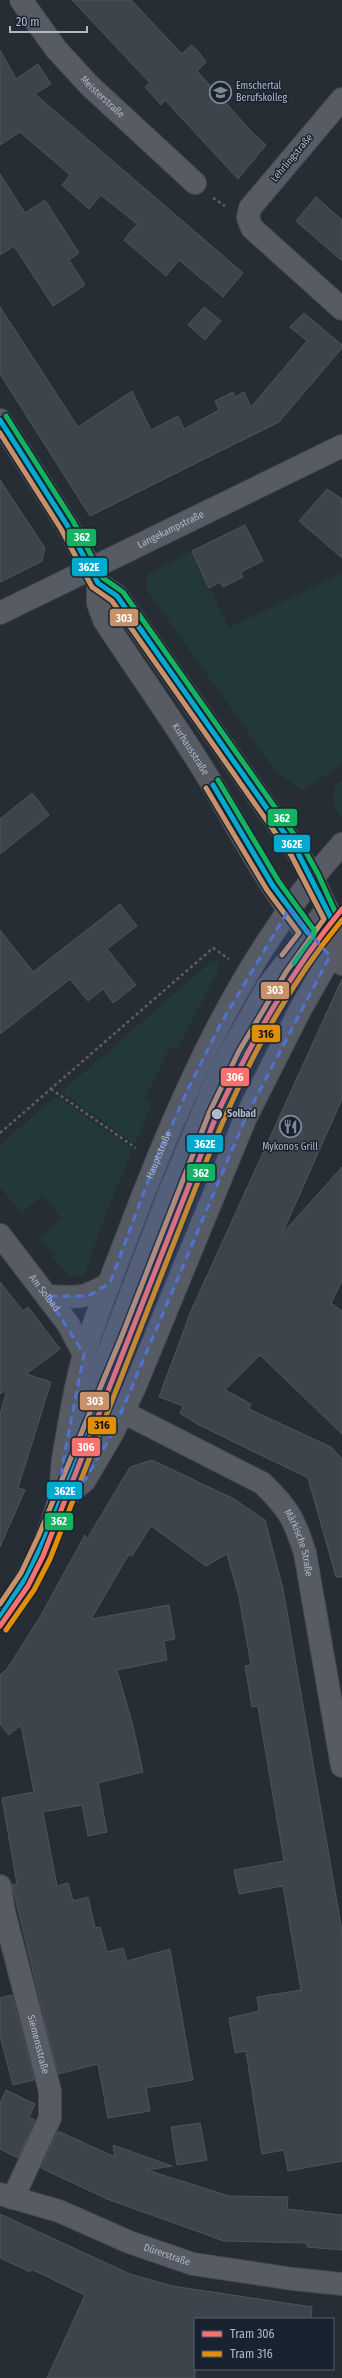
<svg xmlns="http://www.w3.org/2000/svg" width="342" height="2378" viewBox="0 0 342 2378" font-family="'Fira Sans Condensed',sans-serif">
  <style>
    .green { fill: #23383b }
    .building { fill: #3e444b; stroke: #4e545e }
    .lines { fill: none; stroke-linecap: round; stroke-linejoin: round }
    .minor-casing { stroke: #444950; stroke-width: 24 }
    .path { stroke: #5a6066; stroke-width: 2.5; stroke-dasharray: 3 3; stroke-linecap: butt }
    .minor { stroke: #565b64; stroke-width: 22 }
    .bus-1-casing { stroke: #192330; stroke-width: 8 }
    .bus-2-casing { stroke: #192330; stroke-width: 8 }
    .bus-3-casing { stroke: #192330; stroke-width: 8 }
    .bus-1 { stroke: #00a9ce; stroke-width: 5 }
    .bus-2 { stroke: #c7916a; stroke-width: 5 }
    .bus-3 { stroke: #13b361; stroke-width: 5 }
    .tram-1-casing { stroke: #192330; stroke-width: 8 }
    .tram-2-casing { stroke: #192330; stroke-width: 8 }
    .tram-1 { stroke: #f8716e; stroke-width: 5 }
    .tram-2 { stroke: #e28e07; stroke-width: 5 }
    .marked { fill: #5073d2; fill-opacity: 0.2; stroke: #5073d2; stroke-width: 3; stroke-dasharray: 8 5; stroke-linejoin: round }
    .stop-dot { fill: #afb9c8; stroke: #192330; stroke-width: 1.5 }
    .labels { text-anchor: middle; dominant-baseline: central; stroke-width: 3; stroke-linejoin: round; paint-order: stroke }
    .poi-label { font-size: 10px; fill: #afb9c8; stroke: #192330; text-anchor: start }
    .street-label { font-size: 10px; fill: #afb9c8; stroke: #192330 }
    .stop-label { font-size: 10px; font-weight: bold; fill: #afb9c8; stroke: #192330; text-anchor: start }
    .line-badge { stroke: #192330; stroke-width: 1.5 }
    .badge-label { font-size: 11px; text-anchor: middle; font-weight: bold; fill: #fff }
    .pale-badge-label { font-size: 11px; text-anchor: middle; font-weight: bold; fill: #111 }
  </style>
  <rect width="100%" height="100%" fill="#262d35"/>
  <!-- green -->
  <path class="green" d="M192,551L229,628L342,573V764L303,790L277,773L146,589L147,575Z
    M342,780V815L340,817C332,805 328,789 342,780Z
    M216,961L219,964V969L177,1050L170,1047L145,1099L152,1103L135,1144L61,1092L211,962Z
    M56,1096L133,1149L107,1211L85,1274L73,1277L68,1275L52,1257L54,1255L40,1237L62,1219L43,1195L21,1213L0,1187V1145Z"/>
  <!-- building -->
  <path class="building" d="M72,0H131L182,54L191,45L198,51L206,62L197,71L250,130L266,145L238,179L165,100L161,105L145,87L150,83Z
    M0,50L16,79L38,64L51,84L35,94L243,273L223,297L179,260L166,276L124,240L137,224L101,195L89,209L62,185L70,175L20,132L0,145Z
    M0,174L25,213L45,200L79,253L69,260L85,285L53,306L14,246L0,255Z
    M316,197L342,220V261L296,221Z
    M0,307L78,427L132,391L151,430L178,416L184,429L219,410L215,401L233,392L235,397L244,392L251,407L307,341L290,327L304,313L342,345V348L279,422L90,516L0,374Z
    M204,307L221,321L205,340L188,325Z
    M0,480L45,548L42,561L0,582Z
    M327,489L342,499V558L299,521Z
    M245,525L263,561L241,572L243,577L223,587L220,582L209,588L192,551Z
    M32,793L49,815L0,854V819Z
    M120,904L137,926L107,949L136,985L113,1003L103,989L88,1001L70,979L0,1034V930L33,972Z
    M342,979V1099L282,1234L342,1167V1281L331,1303L342,1311V1434L260,1355L225,1390L251,1404L249,1409L331,1447L342,1459V1577H336L308,1478L197,1424L180,1413L183,1406L159,1397L191,1311Z
    M0,1282L23,1311L28,1307L60,1349L26,1374L51,1382L18,1488L25,1490L0,1547V1414L6,1394L4,1391L0,1394Z
    M152,1460L234,1499L265,1520L283,1589L342,1931V2161L288,2171L284,2150L262,2154L246,2051L235,2053L229,2018L259,2011L257,1997L301,1990L283,1886L239,1894L234,1870L284,1861L258,1706L252,1707L245,1666L251,1665L239,1597L227,1554L206,1566L151,1526L132,1556L129,1554L91,1619L169,1605L175,1639L164,1641L167,1660L117,1670L133,1726L143,1772L98,1783L107,1832L88,1836L82,1805L43,1812L57,1886L68,1883L73,1901L88,1897L95,1928L100,1927L107,1952L123,1948L127,1961L170,1949L193,2080L146,2088L150,2111L108,2118L98,2064L58,2074L12,1885L17,1884L2,1798L34,1792L21,1725L9,1735L0,1724V1675L7,1669L40,1617L85,1535L87,1539L130,1467Z
    M12,1995L34,2080L13,2085L0,2036V1998Z
    M6,2090L35,2104L29,2117L35,2120L18,2158L0,2149V2103Z
    M200,2123L207,2160L177,2165L171,2127Z
    M58,2131L115,2157L113,2145L172,2166L147,2170L229,2196L288,2197L287,2209L342,2215V2250L307,2247V2243L224,2241L107,2199L41,2168Z
    M0,2214L130,2274L172,2286L312,2307L311,2319H195V2378H47L85,2295L31,2269L30,2272L0,2258Z"/>
  <g class="lines">
    <defs>
      <g id="minor">
        <path id="s1" d="M21,0L56,49L89,85L195,183"/>
        <path d="M342,99L250,208L248,218L252,228L342,309"/>
        <path id="s2" d="M0,420L67,525L91,569L98,583V603L104,620C136,669 170,716 201,766C240,827 283,924 342,964"/>
        <path d="M98,583L117,596L297,851L312,877L333,922"/>
        <path id="s3" d="M0,613L342,446"/>
        <path id="s4" d="M0,1235L68,1324L84,1354"/>
        <path d="M47,1296C80,1297 81,1300 110,1283"/>
        <path id="s5" d="M123,1412L262,1483C288,1508 294,1518 305,1553L342,1766"/>
        <path d="M80,1427L171,1189L222,1067L267,988L327,909"/>
        <path d="M67,1484L98,1415"/>
        <path d="M65,1497L85,1480L112,1434L134,1389L246,1117L299,1012L342,936"/>
        <path id="s6" d="M0,1617C26,1586 47,1542 58,1503C62,1490 61,1474 63,1460C69,1425 74,1389 84,1355C96,1314 113,1274 128,1234C180,1096 242,954 342,844"/>
        <path id="s7" d="M0,1886L4,1912L50,2091V2118L13,2198"/>
        <path id="s8" d="M0,2194L59,2211L129,2242L193,2264L293,2279L342,2284"/>
      </g>
    </defs>
    <!-- minor casing -->
    <use href="#minor" class="minor-casing"/>
    <!-- path -->
    <path class="path" d="M213,198L225,206
      M51,1089L136,1148
      M0,1133L213,948L229,959"/>
    <!-- minor -->
    <use href="#minor" class="minor"/>
    <defs>
      <path id="bus-1" d="M0,420L67,525L98,583L117,596L297,851L332,920L292,976L245,1054L217,1114L127,1341L44,1540L27,1576L0,1617
        M213,785L273,886L308,933"/>
      <path id="bus-2" d="M0,433L61,529L92,587L112,601L291,855L324,919L286,972L239,1051L210,1111L121,1338L38,1537L21,1573L0,1604
        M206,788L267,890L299,933L282,955"/>
      <path id="bus-3" d="M218,780L279,882L314,930V937L294,963
        M6,1621L33,1580L50,1543L134,1344L223,1117L251,1057L298,980L339,920L318,874L303,847L123,592L103,578L73,521L6,416"/>
    </defs>
    <!-- bus-1 casing -->
    <use href="#bus-1" class="bus-1-casing"/>
    <!-- bus-2 casing -->
    <use href="#bus-2" class="bus-2-casing"/>
    <!-- bus-3 casing -->
    <use href="#bus-3" class="bus-3-casing"/>
    <!-- bus-1 -->
    <use href="#bus-1" class="bus-1"/>
    <!-- bus-2 -->
    <use href="#bus-2" class="bus-2"/>
    <!-- bus-3 -->
    <use href="#bus-3" class="bus-3"/>
    <defs>
      <path id="tram-1" d="M0,1626L28,1586L43,1556L217,1114C252,1041 290,972 342,909"/>
      <path id="tram-2" d="M6,1630L34,1590L50,1559C89,1459 128,1359 168,1258C216,1136 257,1023 342,920"/>
    </defs>
    <!-- tram-1 casing -->
    <use href="#tram-1" class="tram-1-casing"/>
    <!-- tram-2 casing -->
    <use href="#tram-2" class="tram-2-casing"/>
    <!-- tram-1 -->
    <use href="#tram-1" class="tram-1"/>
    <!-- tram-2 -->
    <use href="#tram-2" class="tram-2"/>
  </g>
  <!-- marked area -->
  <path class="marked" d="M289,909L330,956L246,1117L112,1434L85,1480L59,1502L63,1462L84,1354L47,1296H88L110,1283L155,1162L189,1087L220,1025Z"/>
  <!-- icons -->
  <defs>
    <symbol id="school-ring" viewBox="-11 -11 22 22"><circle r="9.5" fill="#192330" stroke="#7f8895" stroke-width="1.5"/><path d="M0-5L7-2L0 1L-7-2ZM-4 1L0 2.5L4 1V4Q0 6-4 4Z" fill="#7f8895"/></symbol>
    <symbol id="restaurant-ring" viewBox="-11 -11 22 22"><circle r="9.5" fill="#192330" stroke="#7f8895" stroke-width="1.5"/><path d="M-5-6h1v4h1v-4h1v4h1v-4h1v5L-1.5 .5V6h-2V.5L-5-1ZM5-6V6H3V1.5H1.5Q1.5-4 5-6Z" fill="#7f8895"/></symbol>
  </defs>
  <g fill-rule="evenodd">
    <use href="#school-ring" x="208" y="80" width="25" height="25"/>
    <use href="#restaurant-ring" x="278" y="1114" width="25" height="25"/>
  </g>
  <!-- markers -->
  <circle class="stop-dot" cx="217" cy="1114" r="6"/>
  <g class="labels">
    <!-- poi labels -->
    <g class="poi-label">
      <text x="236" y="86">Emschertal<tspan x="236" dy="12">Berufskolleg</tspan></text>
      <text x="290" y="1147" text-anchor="middle">Mykonos Grill</text>
    </g>
    <!-- street labels -->
    <g class="street-label">
      <text stroke="none"><textPath href="#s1" startOffset="127">Meisterstraße</textPath></text>
      <text transform="translate(292 158) rotate(-50)">Lehrlingstraße</text>
      <text stroke="none"><textPath href="#s3" startOffset="190">Langekampstraße</textPath></text>
      <text stroke="none"><textPath href="#s2" startOffset="384">Kurhausstraße</textPath></text>
      <text stroke="none"><textPath href="#s6" startOffset="493">Hauptstraße</textPath></text>
      <text stroke="none"><textPath href="#s4" startOffset="73">Am Solbad</textPath></text>
      <text stroke="none"><textPath href="#s5" startOffset="228">Märkische Straße</textPath></text>
      <text stroke="none"><textPath href="#s7" startOffset="163">Siemensstraße</textPath></text>
      <text stroke="none"><textPath href="#s8" startOffset="178">Dürerstraße</textPath></text>
    </g>
    <!-- stop labels -->
    <g class="stop-label">
      <text x="227" y="1114">Solbad</text>
    </g>
  </g>
  <g class="line-badge">
    <rect x="66" y="528" width="31" height="19" rx="4" fill="#13b361"/>
    <rect x="71" y="557" width="37" height="20" rx="4" fill="#00a9ce"/>
    <rect x="109" y="608" width="30" height="19" rx="4" fill="#c7916a"/>
    <rect x="267" y="808" width="31" height="19" rx="4" fill="#13b361"/>
    <rect x="273" y="834" width="38" height="19" rx="4" fill="#00a9ce"/>
    <rect x="260" y="981" width="30" height="19" rx="4" fill="#c7916a"/>
    <rect x="251" y="1024" width="30" height="19" rx="4" fill="#e28e07"/>
    <rect x="220" y="1067" width="30" height="20" rx="4" fill="#f8716e"/>
    <rect x="186" y="1134" width="38" height="19" rx="4" fill="#00a9ce"/>
    <rect x="186" y="1163" width="30" height="19" rx="4" fill="#13b361"/>
    <rect x="79" y="1391" width="31" height="20" rx="4" fill="#c7916a"/>
    <rect x="87" y="1416" width="30" height="19" rx="4" fill="#e28e07"/>
    <rect x="71" y="1437" width="30" height="20" rx="4" fill="#f8716e"/>
    <rect x="46" y="1481" width="37" height="19" rx="4" fill="#00a9ce"/>
    <rect x="44" y="1512" width="30" height="19" rx="4" fill="#13b361"/>
  </g>
  <g class="badge-label">
    <text x="82" y="541">362</text>
    <text x="89" y="571">362E</text>
    <text x="124" y="622">303</text>
    <text x="282" y="822">362</text>
    <text x="292" y="848">362E</text>
    <text x="275" y="994">303</text>
    <text x="235" y="1081">306</text>
    <text x="205" y="1148">362E</text>
    <text x="201" y="1177">362</text>
    <text x="95" y="1405">303</text>
    <text x="86" y="1451">306</text>
    <text x="65" y="1495">362E</text>
    <text x="59" y="1525">362</text>
  </g>
  <g class="pale-badge-label">
    <text x="266" y="1038">316</text>
    <text x="102" y="1429">316</text>
  </g>
  <!-- legend -->
  <rect x="194" y="2318" width="140" height="52" fill="#192330" stroke="#555f6d"/>
  <rect x="202" y="2331" width="20" height="6" fill="#f8716e" stroke="#555f6d"/>
  <text x="230" y="2338" font-size="12" fill="#afb9c8">Tram 306</text>
  <rect x="202" y="2351" width="20" height="6" fill="#e28e07" stroke="#555f6d"/>
  <text x="230" y="2358" font-size="12" fill="#afb9c8">Tram 316</text>
  <!-- scale -->
  <path d="M10 26v6h77v-6" fill="none" stroke="#afb9c8" stroke-width="2"/>
  <text x="16" y="26" font-size="12" fill="#afb9c8" stroke="#192330" stroke-width="3" paint-order="stroke">20 m</text>
</svg>
